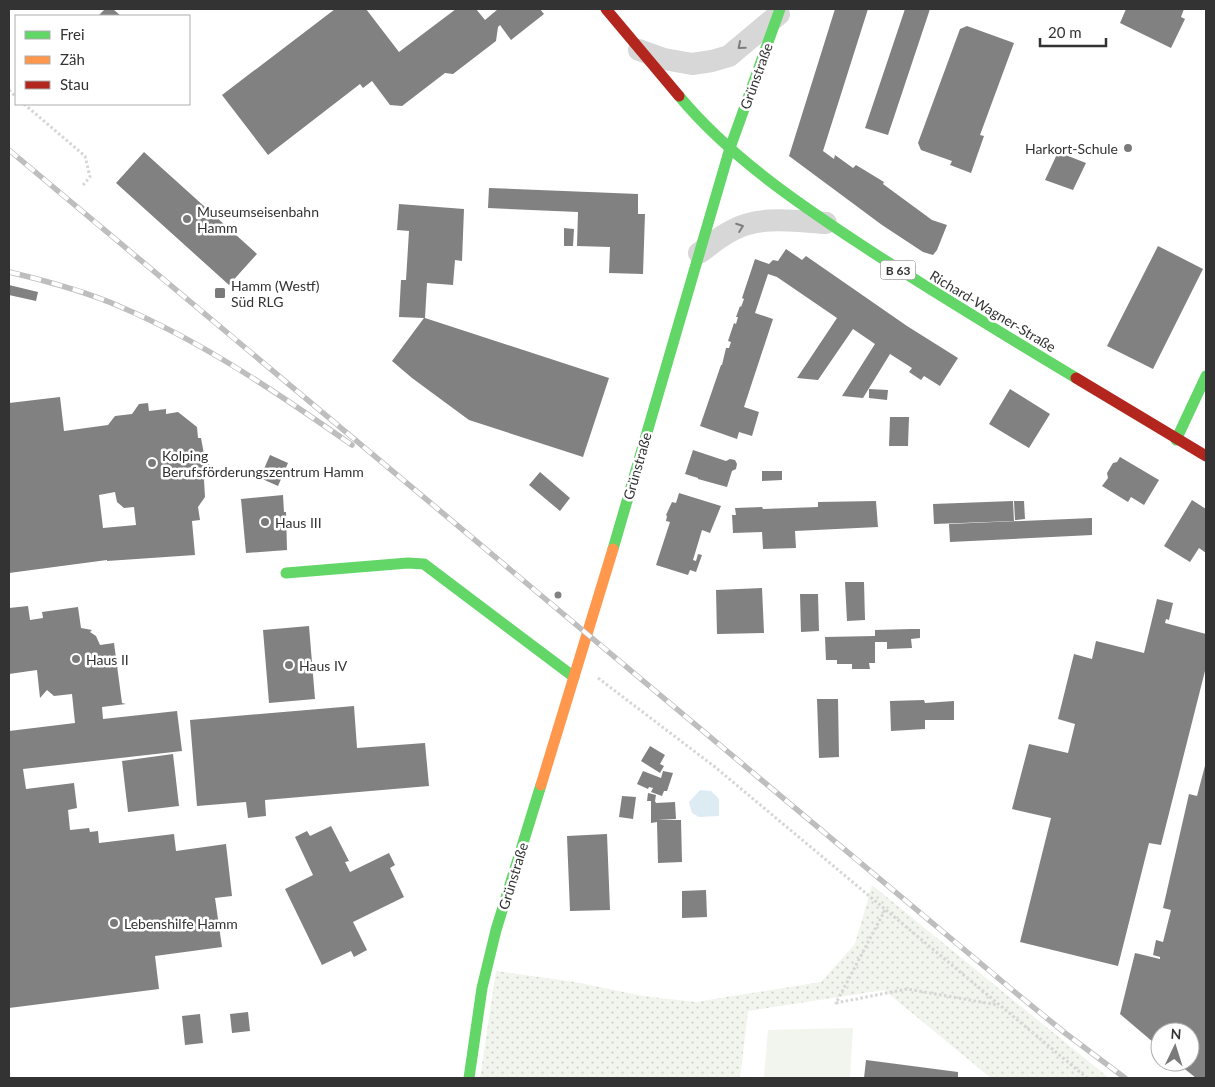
<svg xmlns="http://www.w3.org/2000/svg" width="1215" height="1087" viewBox="0 0 1215 1087" font-family="Lato,sans-serif">
  <style>
    .grass { fill: url(#grass-dots) }
    .green { fill: #f1f5ed }
    .water { fill: #ddebf3 }
    .building { fill: #818181; fill-rule: evenodd }
    .lines { fill: none; stroke-linecap: round; stroke-linejoin: round }
    .path { stroke: #d6d6d6; stroke-width: 3; stroke-dasharray: 2.5 2.5; stroke-linecap: butt }
    .street { stroke: #d7d7d7; stroke-width: 22 }
    .fast { stroke: #63d668; stroke-width: 11 }
    .slow { stroke: #ff974d; stroke-width: 11 }
    .jam { stroke: #b3261e; stroke-width: 11 }
    .rail-casing { stroke: #bebebe; stroke-width: 5.5 }
    .rail { stroke: #fff; stroke-width: 4; stroke-dasharray: 11; stroke-linecap: butt }
    .oneway { stroke: #7d7d7d }
    .poi-dot { fill: #7a7a7a; stroke: #fff; stroke-width: 2 }
    .labels { text-anchor: middle; dominant-baseline: central; stroke-width: 5; stroke-linejoin: round; paint-order: stroke }
    .shield { fill: #fff; stroke: #707070; stroke-width: 1 }
    .shield-label { font-size: 12px; font-weight: bold; fill: #333 }
    .street-label { font-size: 14px; fill: #333; stroke: #fff }
    .poi-label { font-size: 14px; fill: #333; stroke: #fff; text-anchor: start }
  </style>
  <defs>
    <pattern id="grass-dots" width="8" height="8" patternUnits="userSpaceOnUse" patternTransform="scale(1.25)"><rect width="8" height="8" fill="#f1f5ed"/><path d="M2 2h.1M6 6h.1" fill="none" stroke="#cfd2cc" stroke-width="1.8" stroke-linecap="round"/></pattern>
  </defs>
  <rect width="100%" height="100%" fill="#fff"/>
  <!-- grass -->
  <path class="grass" d="M872,885L1109,1078H991L884,990L748,1011L740,1078H480L496,971L575,982L643,996L696,1002L821,982L855,944Z"/>
  <!-- green -->
  <path class="green" d="M853,1028L850,1078H764L768,1030Z"/>
  <!-- water -->
  <path class="water" d="M700,790L711,791L719,799V816L699,817L692,813L689,802Z"/>
  <!-- building -->
  <path class="building" d="M105,9H113L121,16H98Z
    M335,9H366L399,52L456,9H476L485,20L498,9H540L544,14L511,40L500,25L498,27L496,41L453,74L445,73L402,106L390,105L372,81L363,88L360,84L268,155L222,95Z
    M835,9H868L823,151L834,159L835,155L853,168L856,165L884,182L883,184L932,220L947,225L937,250L933,255L923,252L882,225L789,156Z
    M905,9H930L888,135L865,128Z
    M1126,9H1184L1181,17L1185,19L1171,48L1120,23Z
    M967,26L1014,43L980,135L984,136L971,173L950,165L952,161L921,150L918,143L960,29Z
    M144,152L257,254L229,285L116,183Z
    M1058,152L1086,163L1073,190L1045,180Z
    M489,188L638,194V214H645L643,274L609,273L610,247L577,246L578,212L488,208Z
    M399,204L464,209L462,261L455,260L453,285L427,283L425,318L609,378L583,457L469,420L412,378L392,361L424,318L399,317L401,280H406L409,231L397,230Z
    M564,228L574,229L573,246H564Z
    M1158,246L1203,269L1153,369L1107,346Z
    M786,249L802,260L806,256L907,326L958,358L940,386L924,376L921,380L909,372L912,368L890,354L863,398L842,396L875,344L853,329L818,380L797,378L837,318L777,277L768,274L755,313L773,319L744,407L759,412L752,436L739,432L737,439L700,426L721,365H722L726,348H729L731,342L728,341L734,323L736,324L738,317H736L740,306L741,307L744,299L742,298L755,259L769,264L773,260L778,261Z
    M9,285L38,292L36,301L9,295Z
    M869,389L888,390L887,400L869,398Z
    M1010,389L1050,414L1029,448L989,424Z
    M60,397L64,431L108,425L115,416L132,414L139,404L148,403L149,411L166,409V414L178,412L197,427L198,438H201L204,454H208L210,472L204,480L205,497L198,507L200,520L192,521L195,555L107,561V560L9,573V403ZM115,492L117,502L124,508L134,507L136,525L103,528L99,495Z
    M890,417H909L908,446H889Z
    M693,450L726,461L730,459L735,460L737,464L736,469L732,471L727,487L698,479V478L685,474Z
    M270,455L288,463L278,486L260,478Z
    M1120,457L1159,480L1144,505L1131,497L1128,502L1102,486L1108,478L1107,473L1113,463L1117,462Z
    M762,471H782V480L762,481Z
    M540,472L570,498L560,511L529,485Z
    M679,493L721,506L710,533L702,530L693,560L696,561L698,554L702,555L696,572L690,570L688,575L656,565L670,522L666,521L667,516L666,515L672,502L676,503Z
    M283,495L284,512H286L287,550L246,553L241,499Z
    M1192,500L1206,509V553L1199,548L1190,562L1164,546Z
    M876,501L878,527L795,531L796,548L763,549L762,532L733,533L732,515H736L735,508L762,507L763,509L818,507V502Z
    M1013,501L1014,521L934,524L933,504Z
    M1014,501H1024L1025,519L1015,520Z
    M1092,518V535L950,542L949,524Z
    M845,582H864L865,620L847,621Z
    M762,588L764,633L717,634L716,590Z
    M554.5 595a3.5 3.5 0 1 1 7 0a3.5 3.5 0 1 1-7 0Z
    M800,594H818L819,631L801,632Z
    M1157,599L1173,603L1169,620L1166,619L1165,623L1206,634V667L1161,845L1149,843L1118,966L1020,942L1051,818L1012,809L1029,744L1068,753L1075,724L1058,719L1074,654L1092,659L1096,641L1144,653Z
    M28,606L30,620L43,618L42,612L78,607L81,628L92,630L90,632L96,636L100,645L114,643L122,703L126,704L102,707L103,719L177,711L182,751L23,769L26,789L74,783L77,808L68,810L70,830L89,828L90,832L98,831L99,843L174,834L176,851L226,844L232,896L215,898L222,947L155,956L159,989L9,1008V731L75,723L72,694L54,696L47,690L40,698L37,670L9,674V608Z
    M309,626L315,699L269,703L263,630Z
    M911,629H920V638L911,639L912,648L887,649V642H875V663H869L870,669H852V664H837V660H826L825,637L875,636V630Z
    M817,699H838L839,757L819,758Z
    M924,700L925,703L954,701V720H925V729L891,731L890,701Z
    M354,706L357,748L425,743L429,786L265,800L266,816L248,818L246,802L197,806L190,720Z
    M650,746L665,755L660,764L664,766L660,773L641,761Z
    M173,754L179,806L128,812L122,761Z
    M1206,762V1078H1196L1176,1062H1190V1032H1160V1048L1120,1014L1135,953L1160,959V957L1153,955L1156,940L1163,942L1171,910L1163,908L1189,794L1197,796Z
    M643,771L661,778L663,771L673,773L667,791H664L662,796L651,792L653,788L649,787L648,789L637,784Z
    M648,793L656,795L655,801L656,803L675,802L676,819L657,820H681L682,862L658,863L657,822L651,823V801H647Z
    M622,796L636,797L633,819L619,817Z
    M331,826L349,861L345,862L350,872L389,853L395,865L390,868L404,897L353,922L367,950L354,957L351,951L322,965L285,889L313,875L295,837L307,831L310,836Z
    M607,834L610,910L570,911L567,836Z
    M706,890L707,917L682,918V891Z
    M248,1012L250,1031L232,1033L230,1014Z
    M200,1014L203,1043L185,1045L182,1016Z
    M866,1060L958,1072V1078H864Z"/>
  <g class="lines">
    <!-- path -->
    <path class="path" d="M9,90L16,97
      M24,104L85,156L90,177L83,185
      M598,678L715,767L1087,1078
      M885,910L836,1003L907,989L998,1005"/>
    <!-- street -->
    <path class="street" d="M639,50L664,59L692,64L712,61L729,56L779,14
      M699,253C709,246 719,237 731,231C759,215 795,221 826,223"/>
    <!-- fast -->
    <path class="fast" d="M679,96C729,156 796,202 860,244C931,291 1003,334 1076,378
      M1176,440L1206,376
      M613,549L730,148L780,9
      M286,573L408,563L424,564L574,677
      M469,1078L482,988L496,930L541,785"/>
    <!-- slow -->
    <path class="slow" d="M541,785L613,549"/>
    <!-- jam -->
    <path class="jam" d="M606,9L679,96
      M1076,378L1206,456"/>
    <defs>
      <path id="rail" d="M9,150L1016,993L1065,1033L1125,1078
        M9,272C47,281 85,291 121,307C203,342 279,394 352,445"/>
    </defs>
    <!-- rail casing -->
    <use href="#rail" class="rail-casing"/>
    <!-- rail -->
    <use href="#rail" class="rail"/>
  </g>
  <!-- one-way arrows -->
  <defs><path id="oneway-chevron" d="M-2-3.5L2.5 0L-2 3.5" fill="none" stroke-width="1.6" stroke-linecap="round" stroke-linejoin="round" transform="scale(1.25)"/></defs>
  <g class="oneway">
    <use href="#oneway-chevron" transform="translate(741 46) rotate(140)"/>
    <use href="#oneway-chevron" transform="translate(740 227) rotate(-20)"/>
  </g>
  <!-- markers -->
  <g class="poi-dot">
    <circle cx="1128" cy="148" r="5"/>
    <circle cx="187" cy="219" r="5"/>
    <rect x="214" y="287" width="12" height="12" rx="2.5"/>
    <circle cx="152" cy="463" r="5"/>
    <circle cx="265" cy="522" r="5"/>
    <circle cx="76" cy="659" r="5"/>
    <circle cx="289" cy="665" r="5"/>
    <circle cx="114" cy="923" r="5"/>
  </g>
  <g class="labels">
    <!-- shield labels -->
    <rect class="shield" x="880.5" y="260.5" width="35" height="19" rx="4"/>
    <g class="shield-label">
      <text x="898" y="270">B 63</text>
    </g>
    <!-- street labels -->
    <g class="street-label">
      <text transform="translate(756 76) rotate(-70)">Grünstraße</text>
      <text transform="translate(993 311) rotate(31)">Richard-Wagner-Straße</text>
      <text transform="translate(637 466) rotate(-74)">Grünstraße</text>
      <text transform="translate(513 876) rotate(-73)">Grünstraße</text>
    </g>
    <!-- poi labels -->
    <g class="poi-label">
      <text x="1118" y="148" text-anchor="end">Harkort-Schule</text>
      <text x="197" y="211">Museumseisenbahn<tspan x="197" dy="16">Hamm</tspan></text>
      <text x="231" y="285">Hamm (Westf)<tspan x="231" dy="16">Süd RLG</tspan></text>
      <text x="162" y="455">Kolping<tspan x="162" dy="16">Berufsförderungszentrum Hamm</tspan></text>
      <text x="275" y="522">Haus III</text>
      <text x="86" y="659">Haus II</text>
      <text x="299" y="665">Haus IV</text>
      <text x="124" y="923">Lebenshilfe Hamm</text>
    </g>
  </g>
  <!-- border -->
  <rect width="1215" height="1087" fill="none" stroke="#333333" stroke-width="20"/>
  <!-- legend -->
  <rect x="15" y="15" width="175" height="90" fill="#ffffff" stroke="#adadad"/>
  <rect x="25" y="31" width="25" height="8" fill="#63d668" stroke="#adadad"/>
  <text x="60" y="40" font-size="15" fill="#333333">Frei</text>
  <rect x="25" y="56" width="25" height="8" fill="#ff974d" stroke="#adadad"/>
  <text x="60" y="65" font-size="15" fill="#333333">Zäh</text>
  <rect x="25" y="81" width="25" height="8" fill="#b3261e" stroke="#adadad"/>
  <text x="60" y="90" font-size="15" fill="#333333">Stau</text>
  <!-- north arrow -->
  <g transform="translate(1175 1047) rotate(4)"><circle r="24" fill="#ffffff" stroke="#adadad"/>
  <path d="M0-4L9 19L0 12L-9 19Z" fill="#7a7a7a"/>
  <text y="-8" font-size="14" font-weight="bold" text-anchor="middle" fill="#333333">N</text>
  </g>
  <!-- scale -->
  <path d="M1040 38v8h66v-8" fill="none" stroke="#333333" stroke-width="2.5"/>
  <text x="1048" y="38" font-size="15" fill="#333333" stroke="#ffffff" stroke-width="4" paint-order="stroke">20 m</text>
</svg>
